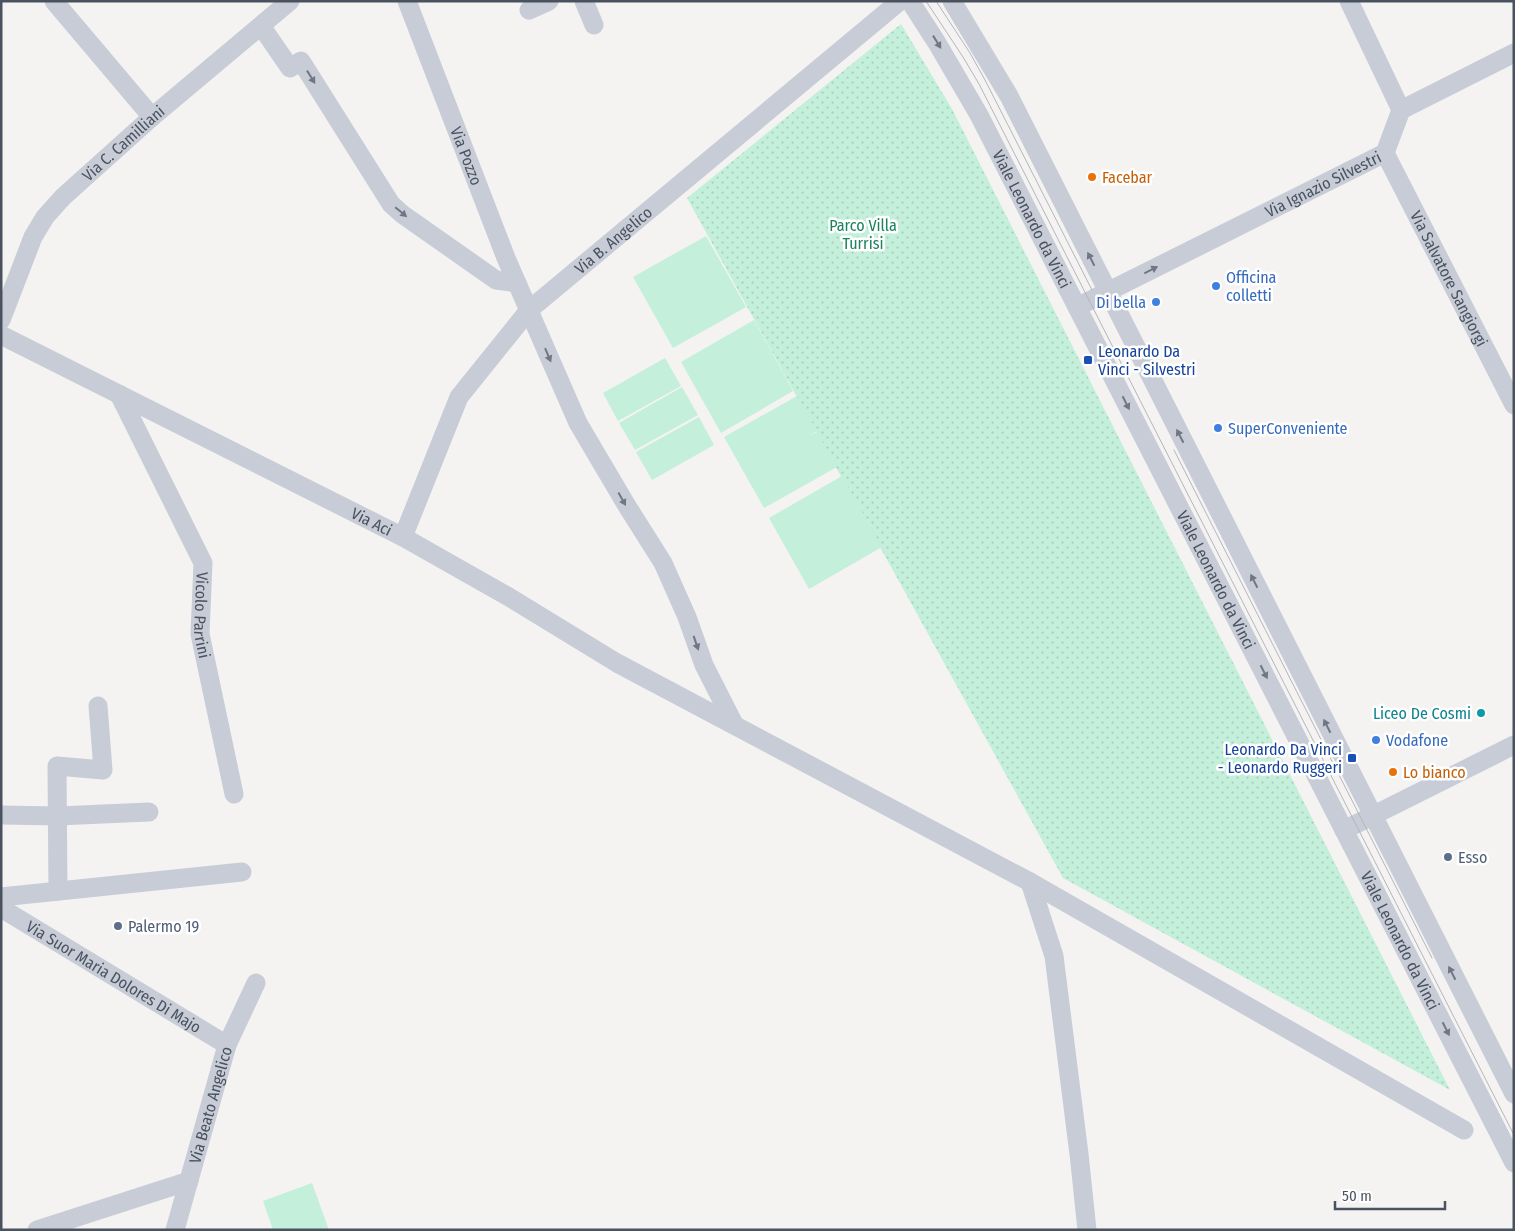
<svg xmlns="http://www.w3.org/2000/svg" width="1515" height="1231" viewBox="0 0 1515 1231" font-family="'Fira Sans Condensed',sans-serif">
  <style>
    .grass { fill: url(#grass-dots) }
    .pitch { fill: #c3efdb }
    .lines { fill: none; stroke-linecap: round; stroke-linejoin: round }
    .minor { stroke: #c7ccd6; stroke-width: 19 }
    .tram { stroke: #b5b6bc; stroke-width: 1 }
    .oneway { fill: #707783 }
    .food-dot { fill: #e8710a; stroke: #fff; stroke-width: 2 }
    .shop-dot { fill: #3f7fe0; stroke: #fff; stroke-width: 2 }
    .transit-dot { fill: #1a4fb4; stroke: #fff; stroke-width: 2 }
    .culture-dot { fill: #0f9aa8; stroke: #fff; stroke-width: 2 }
    .service-dot { fill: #5c6f8a; stroke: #fff; stroke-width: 2 }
    .labels { text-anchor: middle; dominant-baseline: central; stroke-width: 5; stroke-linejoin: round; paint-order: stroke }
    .street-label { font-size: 16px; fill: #4a5260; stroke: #fff }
    .food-label { font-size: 16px; fill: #c56008; stroke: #fff; text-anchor: start }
    .park-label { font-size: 16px; fill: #1a825d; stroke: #fff }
    .shop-label { font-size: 16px; fill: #366cbe; stroke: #fff; text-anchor: start }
    .transit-label { font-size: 16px; fill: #164399; stroke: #fff; text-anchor: start }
    .culture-label { font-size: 16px; fill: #0d838f; stroke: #fff; text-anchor: end }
    .service-label { font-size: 16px; fill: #4e5e75; stroke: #fff; text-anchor: start }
  </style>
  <defs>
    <pattern id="grass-dots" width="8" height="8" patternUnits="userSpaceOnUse" patternTransform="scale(1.25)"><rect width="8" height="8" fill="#c3efdb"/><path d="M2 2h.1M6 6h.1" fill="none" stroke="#a9cfbe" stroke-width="1.8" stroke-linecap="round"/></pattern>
  </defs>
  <rect width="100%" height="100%" fill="#f4f3f2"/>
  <!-- grass -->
  <path class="grass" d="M901,24L952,109L1450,1090L1063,878L687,198Z"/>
  <!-- pitch -->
  <path class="pitch" d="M706,236L746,307L673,348L633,277Z
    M754,320L793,391L721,433L681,362Z
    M665,358L681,386L618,421L603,393Z
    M682,387L698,415L635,450L619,423Z
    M797,396L817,431L808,436L817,432L837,467L764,508L724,437Z
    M699,417L714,445L652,480L636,452Z
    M842,476L882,547L809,589L769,518Z
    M312,1183L329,1230H273L263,1201Z"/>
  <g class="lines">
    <!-- minor -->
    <g class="minor">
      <path d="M54,1L152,117"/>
      <path id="s1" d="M407,1L506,258L578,423L627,506L663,563L687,617L704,665L734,724"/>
      <path d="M584,1L594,25"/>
      <path id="s2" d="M910,1L937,43L979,115L1514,1163"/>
      <path d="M952,1L1009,96L1514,1094"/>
      <path d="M1349,1L1401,110"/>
      <path d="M529,10L549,1"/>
      <path d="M261,26L290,68L301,61L391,204L402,214L496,280L517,283"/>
      <path id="s3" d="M1385,153L1514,405"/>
      <path id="s4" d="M1077,307L1385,153L1401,110L1514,53"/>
      <path id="s5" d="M1,320L33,237L45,217L63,197L152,117L290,1"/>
      <path id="s6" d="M1,335L403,537L509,597L617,663L1030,882L1054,956L1079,1154L1087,1230"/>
      <path id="s7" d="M119,394L203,563L200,634L234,794"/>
      <path id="s8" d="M403,537L459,397L529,310L900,1"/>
      <path d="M1,815L57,816L149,812"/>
      <path d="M1344,830L1514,745"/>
      <path d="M1030,882L1464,1130"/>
      <path d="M58,891L57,766L103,770L98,706"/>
      <path d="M1,897L242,872"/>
      <path id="s9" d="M1,908L227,1045"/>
      <path d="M37,1230L189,1181"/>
      <path id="s10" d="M175,1230L227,1045L256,983"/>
    </g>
    <!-- tram -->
    <path class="tram" d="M926,1L963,57L979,84L1514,1135
      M936,1L970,53L985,80L1092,290
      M1174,450L1432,958"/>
  </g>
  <!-- one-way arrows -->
  <defs><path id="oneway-solid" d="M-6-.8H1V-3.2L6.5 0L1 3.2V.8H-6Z" transform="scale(1.25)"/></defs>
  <g class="oneway">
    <use href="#oneway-solid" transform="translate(937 42) rotate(58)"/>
    <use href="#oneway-solid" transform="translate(311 77) rotate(58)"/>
    <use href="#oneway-solid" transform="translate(401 212) rotate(40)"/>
    <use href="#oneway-solid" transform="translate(1091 259) rotate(-117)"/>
    <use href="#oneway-solid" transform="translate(1151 270) rotate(-27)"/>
    <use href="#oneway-solid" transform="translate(548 355) rotate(67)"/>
    <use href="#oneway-solid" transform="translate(1126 403) rotate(63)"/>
    <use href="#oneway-solid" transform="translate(1180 436) rotate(-117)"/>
    <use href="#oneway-solid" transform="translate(622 499) rotate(61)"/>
    <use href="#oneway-solid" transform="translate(1254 581) rotate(-117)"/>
    <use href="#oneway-solid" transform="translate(696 643) rotate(71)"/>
    <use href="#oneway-solid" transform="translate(1264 672) rotate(63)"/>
    <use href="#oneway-solid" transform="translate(1327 726) rotate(-117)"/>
    <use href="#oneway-solid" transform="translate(1452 973) rotate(-117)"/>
    <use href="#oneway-solid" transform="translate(1446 1029) rotate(63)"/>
  </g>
  <!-- markers -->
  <g class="food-dot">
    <circle cx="1092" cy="177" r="5"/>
    <circle cx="1393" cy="772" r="5"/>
  </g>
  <g class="shop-dot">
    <circle cx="1216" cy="286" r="5"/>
    <circle cx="1156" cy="302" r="5"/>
    <circle cx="1218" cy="428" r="5"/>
    <circle cx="1376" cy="740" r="5"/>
  </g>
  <g class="transit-dot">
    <rect x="1083" y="355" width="10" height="10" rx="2.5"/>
    <rect x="1347" y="753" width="10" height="10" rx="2.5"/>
  </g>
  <circle class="culture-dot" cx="1481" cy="713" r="5"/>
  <g class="service-dot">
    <circle cx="1448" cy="857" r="5"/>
    <circle cx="118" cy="926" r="5"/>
  </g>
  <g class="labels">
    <!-- street labels -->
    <g class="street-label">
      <text stroke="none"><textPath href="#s5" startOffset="220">Via C. Camilliani</textPath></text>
      <text stroke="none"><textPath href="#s1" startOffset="166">Via Pozzo</textPath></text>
      <text stroke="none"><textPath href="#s4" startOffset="275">Via Ignazio Silvestri</textPath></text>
      <text stroke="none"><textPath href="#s2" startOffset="250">Viale Leonardo da Vinci</textPath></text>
      <text stroke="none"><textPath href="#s8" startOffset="372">Via B. Angelico</textPath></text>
      <text stroke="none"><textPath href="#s3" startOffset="141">Via Salvatore Sangiorgi</textPath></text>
      <text stroke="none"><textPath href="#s6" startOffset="415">Via Aci</textPath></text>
      <text stroke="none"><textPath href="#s2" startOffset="655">Viale Leonardo da Vinci</textPath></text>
      <text stroke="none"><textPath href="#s7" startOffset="241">Vicolo Parrini</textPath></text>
      <text stroke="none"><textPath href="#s2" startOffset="1060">Viale Leonardo da Vinci</textPath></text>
      <text stroke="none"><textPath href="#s9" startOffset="132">Via Suor Maria Dolores Di Majo</textPath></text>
      <text stroke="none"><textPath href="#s10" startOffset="130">Via Beato Angelico</textPath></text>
    </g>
    <!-- food labels -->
    <g class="food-label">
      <text x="1102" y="177">Facebar</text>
      <text x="1403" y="772">Lo bianco</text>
    </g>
    <!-- park labels -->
    <g class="park-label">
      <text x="863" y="225">Parco Villa<tspan x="863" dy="18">Turrisi</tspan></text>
    </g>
    <!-- shop labels -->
    <g class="shop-label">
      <text x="1226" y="277">Officina<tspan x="1226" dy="18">colletti</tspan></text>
      <text x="1146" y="302" text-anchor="end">Di bella</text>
      <text x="1228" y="428">SuperConveniente</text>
      <text x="1386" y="740">Vodafone</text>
    </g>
    <!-- transit labels -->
    <g class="transit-label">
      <text x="1098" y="351">Leonardo Da<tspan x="1098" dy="18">Vinci - Silvestri</tspan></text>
      <text x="1342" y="749" text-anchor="end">Leonardo Da Vinci<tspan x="1342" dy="18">- Leonardo Ruggeri</tspan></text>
    </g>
    <!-- culture labels -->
    <g class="culture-label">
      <text x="1471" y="713">Liceo De Cosmi</text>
    </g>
    <!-- service labels -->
    <g class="service-label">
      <text x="1458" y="857">Esso</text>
      <text x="128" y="926">Palermo 19</text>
    </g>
  </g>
  <!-- border -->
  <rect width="1515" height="1231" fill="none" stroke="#4a5260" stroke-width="5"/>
  <!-- scale -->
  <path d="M1335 1201v8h110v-8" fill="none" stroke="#4a5260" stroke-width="2.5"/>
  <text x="1342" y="1201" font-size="15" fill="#4a5260" stroke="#ffffff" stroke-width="4" paint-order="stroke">50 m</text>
</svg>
